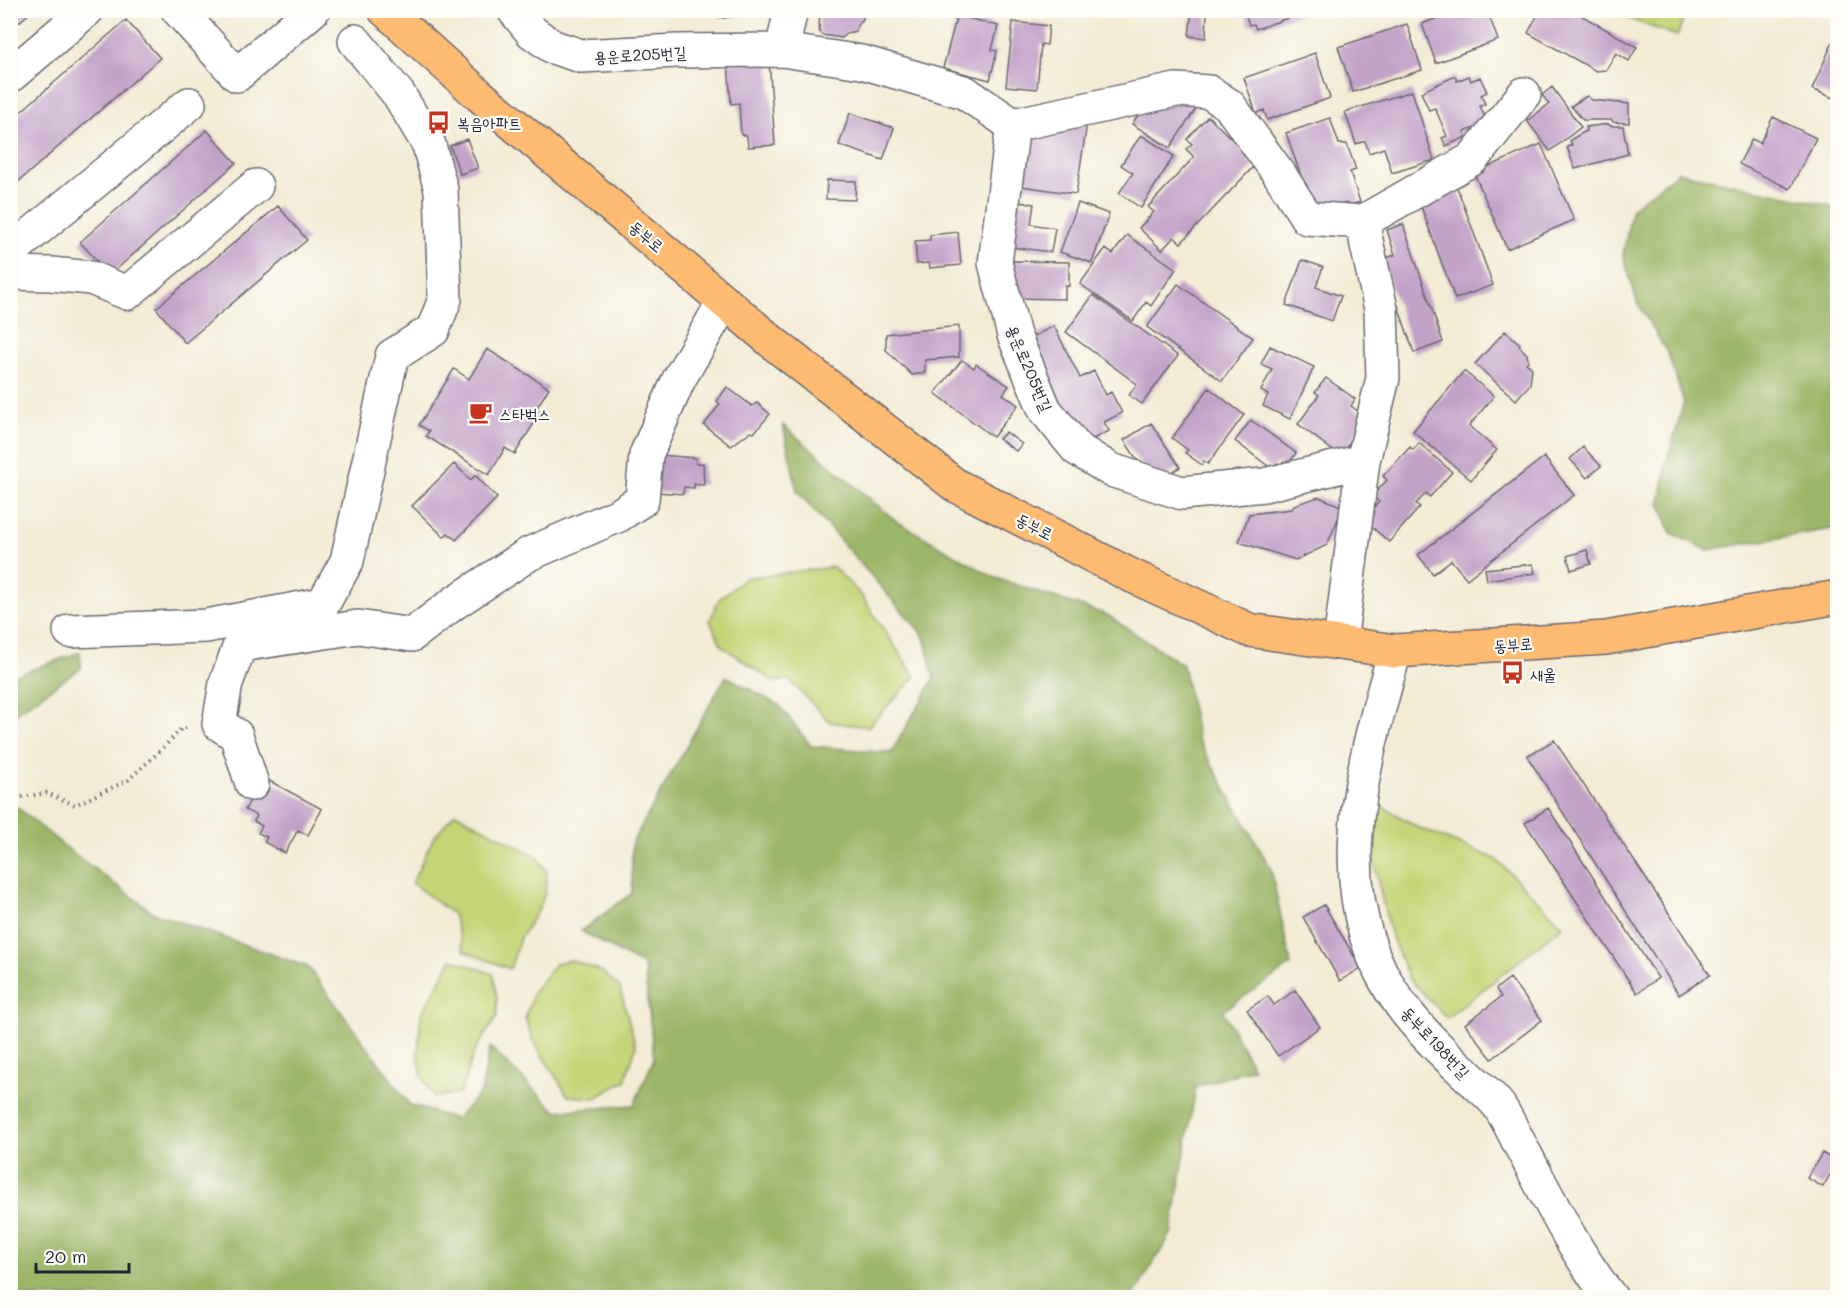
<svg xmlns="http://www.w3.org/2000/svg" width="1848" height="1308" viewBox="0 0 1848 1308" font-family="Mali,'Poor Story',sans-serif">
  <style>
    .green { fill: #c5d476; stroke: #747b58; stroke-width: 1.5 }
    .forest { fill: #9cb667; stroke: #5f6c51; stroke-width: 1.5 }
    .building { fill: #c2a3c8 }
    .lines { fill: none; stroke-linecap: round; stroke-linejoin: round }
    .minor-casing { stroke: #6b6871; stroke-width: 36 }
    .major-casing { stroke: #6b6871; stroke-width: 36 }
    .path { stroke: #6b6871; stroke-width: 4; stroke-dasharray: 1.5 4.5; stroke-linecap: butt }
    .minor { stroke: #fff; stroke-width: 33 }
    .major { stroke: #febb71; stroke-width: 33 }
    .labels { text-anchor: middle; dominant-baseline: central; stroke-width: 4.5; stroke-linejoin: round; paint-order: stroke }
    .street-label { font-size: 16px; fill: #22223b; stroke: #fdfcf7 }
    .poi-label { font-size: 16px; fill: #22223b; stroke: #fdfcf7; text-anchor: start }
  </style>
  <rect width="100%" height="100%" fill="#fdfcf7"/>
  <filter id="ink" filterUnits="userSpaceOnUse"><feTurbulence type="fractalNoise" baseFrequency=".0167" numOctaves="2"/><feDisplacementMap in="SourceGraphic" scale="12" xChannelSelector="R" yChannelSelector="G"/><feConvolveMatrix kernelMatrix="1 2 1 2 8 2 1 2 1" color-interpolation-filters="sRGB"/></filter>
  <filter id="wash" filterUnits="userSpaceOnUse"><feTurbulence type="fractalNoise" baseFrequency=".008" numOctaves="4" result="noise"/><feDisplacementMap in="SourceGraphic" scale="24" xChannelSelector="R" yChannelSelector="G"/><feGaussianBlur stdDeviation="1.35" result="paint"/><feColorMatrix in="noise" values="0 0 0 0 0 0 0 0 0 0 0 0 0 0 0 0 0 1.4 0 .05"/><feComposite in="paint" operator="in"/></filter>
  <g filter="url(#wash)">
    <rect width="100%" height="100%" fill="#f3ebd4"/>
    <!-- green -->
    <path class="green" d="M1609,11H1687L1677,36Z
      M833,567L861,595L915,677L868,727L830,722L789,680L774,682L722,646L710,621L719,599L746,578Z
      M1377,803L1419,828L1496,859L1563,926L1447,1018L1409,979L1390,933L1372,854Z
      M455,813L537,856L547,872L545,893L539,909L520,938L510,969L464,951L453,914L412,883L434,837Z
      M452,959L493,974L497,996V1016L474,1052L460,1093L434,1097L422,1077L418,1054L421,1015Z
      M571,960L601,971L620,988L636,1047L625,1081L595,1098L568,1096L533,1041L525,1018L534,991L556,963Z"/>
    <!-- forest -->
    <path class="forest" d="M1678,172L1837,207V528L1707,550L1671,533L1660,503L1667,461L1684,402L1668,354L1637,302L1623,255L1632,208Z
      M783,425L896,521L993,577L1107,615L1183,665L1198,740L1271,869L1291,965L1223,1011L1253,1068L1196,1087L1171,1234L1133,1297H11V808L17,807L64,846L154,913L308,967L410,1105L456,1119L481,1092L490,1047L556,1111L634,1105L654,1058L644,966L581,931L632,893V843L726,676L779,705L811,746L891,753L934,679L924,636L797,491Z
      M80,652L81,668L11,716V675L20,674Z"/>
    <g id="blocks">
      <!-- building -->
      <path class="building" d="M10,10H33L10,30Z
        M700,10H757V12L724,18Z
        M820,10H863V19L858,24L856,31L846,33L842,38L822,35L819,31Z
        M1010,10H1051L1050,15L1010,12Z
        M1192,10H1207L1206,38L1189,36Z
        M1244,10H1309V11L1256,29L1254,24L1249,25Z
        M1457,10H1487L1498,40L1436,63L1422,24Z
        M1528,10H1572L1637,47L1629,61L1616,53L1606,70L1596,71L1528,33L1537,16Z
        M957,15L998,26L992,50L997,51L990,80L943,68Z
        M126,20L160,58L10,189V121Z
        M1013,22L1049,26L1047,45L1041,44L1037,89L1006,86Z
        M1407,24L1422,70L1353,92L1338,47Z
        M1838,30V100L1812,89Z
        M1315,53L1330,98L1267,120L1264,110L1256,113L1244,78Z
        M769,60L775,145L748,147L747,136L741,134L739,103L731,104L728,63Z
        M1455,76L1457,81L1469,76L1471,81L1480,77L1487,92L1481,95L1485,104L1480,106L1489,127L1480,126L1464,132L1466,137L1446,146L1442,138L1447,136L1435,108L1429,110L1421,92Z
        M1552,87L1581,127L1550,151L1527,121L1549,104L1542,95Z
        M1412,91L1434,160L1392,173L1384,148L1369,153L1365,141L1356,144L1345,112Z
        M1587,96L1592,100L1629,104V123L1613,122L1612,120H1583L1571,106Z
        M1186,100L1197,107L1170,148L1132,124L1145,105Z
        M850,113L894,128L883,160L839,145Z
        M1208,116L1252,159L1249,162L1254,166L1181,243L1174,237L1162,250L1139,228L1154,212L1148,207L1194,157L1186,149L1192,144L1187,139Z
        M1773,117L1816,138L1790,189L1739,164L1752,139L1760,143Z
        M1330,118L1339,144H1347L1356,170L1350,172L1360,202L1331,211L1310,202L1286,133Z
        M1087,123L1076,194L1015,185L1021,145L1041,127Z
        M1609,124L1610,126H1623L1628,154L1575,169L1567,147L1572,145L1570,140L1586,131V127Z
        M207,130L236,163L110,275L80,242Z
        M1141,135L1174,156L1141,208L1119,193L1133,173L1121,165Z
        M467,139L478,168L460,174L450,146Z
        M1541,144L1574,220L1507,249L1474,173Z
        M1454,179L1493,285L1455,299L1416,193Z
        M827,180L856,181L855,200L826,199Z
        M1010,201L1034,204L1031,224L1055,228L1051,252L1004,246Z
        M1078,203L1109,214L1092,263L1060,252Z
        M278,206L307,240L185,343L156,308Z
        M1403,224L1443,342L1414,353L1382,259L1395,255L1387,230Z
        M958,232L961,265L930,268L929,263L917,264L915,241L930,240V235Z
        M1127,235L1176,269L1151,306L1146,302L1133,321L1080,284L1105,249L1113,254Z
        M1302,260L1323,267L1316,287L1341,296L1332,321L1286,305Z
        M1011,261L1069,262V286H1065V299L1015,298Z
        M1178,284L1253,338L1222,381L1147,327Z
        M1093,295L1178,356L1142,404L1129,395L1137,384L1066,332Z
        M959,326V357L925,360V373L912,375L886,350V334Z
        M1054,326L1080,378L1094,371L1106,395L1111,392L1122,413L1104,422L1109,431L1081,445L1067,429L1028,339Z
        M1505,331L1520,344L1519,346L1527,354L1528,361L1526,363L1532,368L1530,384L1516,400L1475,364Z
        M1270,346L1314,367L1290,419L1263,406L1268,395L1261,391L1272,369L1261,364Z
        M487,349L549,388L534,412L539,415L515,454L505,448L489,475L426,436L429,431L419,425L454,369L469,379Z
        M962,360L974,368L976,364L1009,386L1003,394L1018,405L993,437L935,393Z
        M1464,371L1494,396L1469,426L1497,450L1471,480L1413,431Z
        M1326,378L1355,399L1351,406L1363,415L1362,425L1340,456L1298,424L1319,395L1315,392Z
        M727,387L752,406L757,403L770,414L754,433L750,432L731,446L704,425L720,404L717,401Z
        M1209,388L1244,415L1208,464L1204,461L1202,465L1185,453L1188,450L1172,438Z
        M1251,420L1296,453L1285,469L1277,463L1272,469L1235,441Z
        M1151,423L1180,467L1157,482L1144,470L1124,440Z
        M1006,432L1022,444L1016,451L999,439Z
        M1419,443L1452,472L1430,497L1426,493L1416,504L1420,507L1389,542L1364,520L1379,502L1372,496L1387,480L1383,476L1410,447L1413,450Z
        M1583,447L1601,466L1587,478L1570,459Z
        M659,455L696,458V464L703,463L704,485L694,484V488L684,487L683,494L656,492Z
        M1544,457L1574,495L1467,579L1451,560L1433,574L1418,555Z
        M454,464L471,480L475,475L497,498L456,540L448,533L444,537L412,506Z
        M1319,497L1343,507L1327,545L1296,560L1239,542L1249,514L1292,509L1294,505Z
        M1587,550L1591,564L1571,570L1567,556Z
        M1533,564L1535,573L1487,580L1485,569Z
        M1554,740L1710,975L1679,995L1527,756Z
        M262,777L322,809L308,835L298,830L285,853L264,842L267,837L258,833L262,826L254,821L257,816L245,810Z
        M1548,808L1658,978L1637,993L1525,823Z
        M1324,905L1361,968L1340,981L1303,917Z
        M1510,978L1542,1020L1492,1059L1465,1024L1501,997L1496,989Z
        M1295,990L1320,1027L1278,1056L1247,1010L1268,996L1274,1005Z
        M1822,1153L1837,1162L1823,1187L1807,1178Z"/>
    </g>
  </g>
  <g filter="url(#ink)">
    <use href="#blocks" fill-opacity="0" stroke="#6b6871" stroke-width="1.5"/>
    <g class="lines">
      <defs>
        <path id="minor" d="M178,10L237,75L313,10
          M514,10L532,32L553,47L581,56L677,51L782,50L862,62L964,92L1013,125L1176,90L1209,92L1229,105L1280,175L1307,218L1362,222L1472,159L1524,94
          M782,50L791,10
          M10,76L87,10
          M1013,125L995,263L1014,335L1045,410L1077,449L1111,470L1182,493L1264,485L1363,461
          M10,252L189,104
          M10,273L51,274L91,278L127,293L256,186
          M70,631L206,626L323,604L347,561L392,356L433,330L445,299L441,190L429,145L399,95L355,41
          M1340,643L1363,461L1383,378L1381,309L1362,222
          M1395,651C1362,767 1322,898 1401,1005C1419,1030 1443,1053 1466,1074C1476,1084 1490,1094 1499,1106C1509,1121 1516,1138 1525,1154C1551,1203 1576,1254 1611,1298
          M252,784L236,735L219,724L226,683L240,645L358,627L412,635L454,603L529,554L619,515L642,500L646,455L679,379L718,312L727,304"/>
        <path id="major" d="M385,10L478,94L777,346L955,485L1128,574L1249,630L1395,651L1606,638L1838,597"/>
      </defs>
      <!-- minor casing -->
      <use href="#minor" class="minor-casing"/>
      <!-- major casing -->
      <use href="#major" class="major-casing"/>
      <!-- path -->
      <path class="path" d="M10,799L47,793L75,805L128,780L161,750L181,729L187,728"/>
      <!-- minor -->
      <use href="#minor" class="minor"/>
      <!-- major -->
      <use href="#major" class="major"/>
    </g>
  </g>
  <!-- icons -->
  <defs>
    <symbol id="bus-bare" viewBox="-9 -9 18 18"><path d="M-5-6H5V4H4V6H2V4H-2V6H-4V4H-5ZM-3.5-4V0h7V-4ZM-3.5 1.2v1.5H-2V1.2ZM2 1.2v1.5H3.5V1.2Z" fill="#c8321e" stroke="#fdfcf7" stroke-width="2.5" paint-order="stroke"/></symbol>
    <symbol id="cafe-bare" viewBox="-9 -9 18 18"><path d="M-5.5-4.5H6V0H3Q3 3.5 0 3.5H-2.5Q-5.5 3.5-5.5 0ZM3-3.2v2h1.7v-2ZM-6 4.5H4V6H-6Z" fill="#c8321e" stroke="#fdfcf7" stroke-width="2.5" paint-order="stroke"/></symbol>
  </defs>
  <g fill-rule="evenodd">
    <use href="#bus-bare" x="422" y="106" width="33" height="33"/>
    <use href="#cafe-bare" x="464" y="396" width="33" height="33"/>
    <use href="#bus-bare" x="1496" y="656" width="33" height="33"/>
  </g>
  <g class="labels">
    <!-- street labels -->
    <g class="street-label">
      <text transform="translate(640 54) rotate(-3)">용운로205번길</text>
      <text transform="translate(647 236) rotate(40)">동부로</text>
      <text transform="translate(1030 368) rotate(67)">용운로205번길</text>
      <text transform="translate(1035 526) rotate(27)">동부로</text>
      <text transform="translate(1513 644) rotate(-4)">동부로</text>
      <text transform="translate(1436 1042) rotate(47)">동부로198번길</text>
    </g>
    <!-- poi labels -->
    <g class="poi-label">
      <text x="457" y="122">복음아파트</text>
      <text x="499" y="413">스타벅스</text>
      <text x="1530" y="673">새울</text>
    </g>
  </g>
  <!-- margin -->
  <rect width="1848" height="1308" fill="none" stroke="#fdfcf7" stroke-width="36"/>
  <!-- scale -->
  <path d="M36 1263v9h93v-9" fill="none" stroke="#22223b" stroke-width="3"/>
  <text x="45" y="1263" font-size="18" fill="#22223b" stroke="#fdfcf7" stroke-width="4.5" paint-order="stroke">20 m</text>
</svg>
